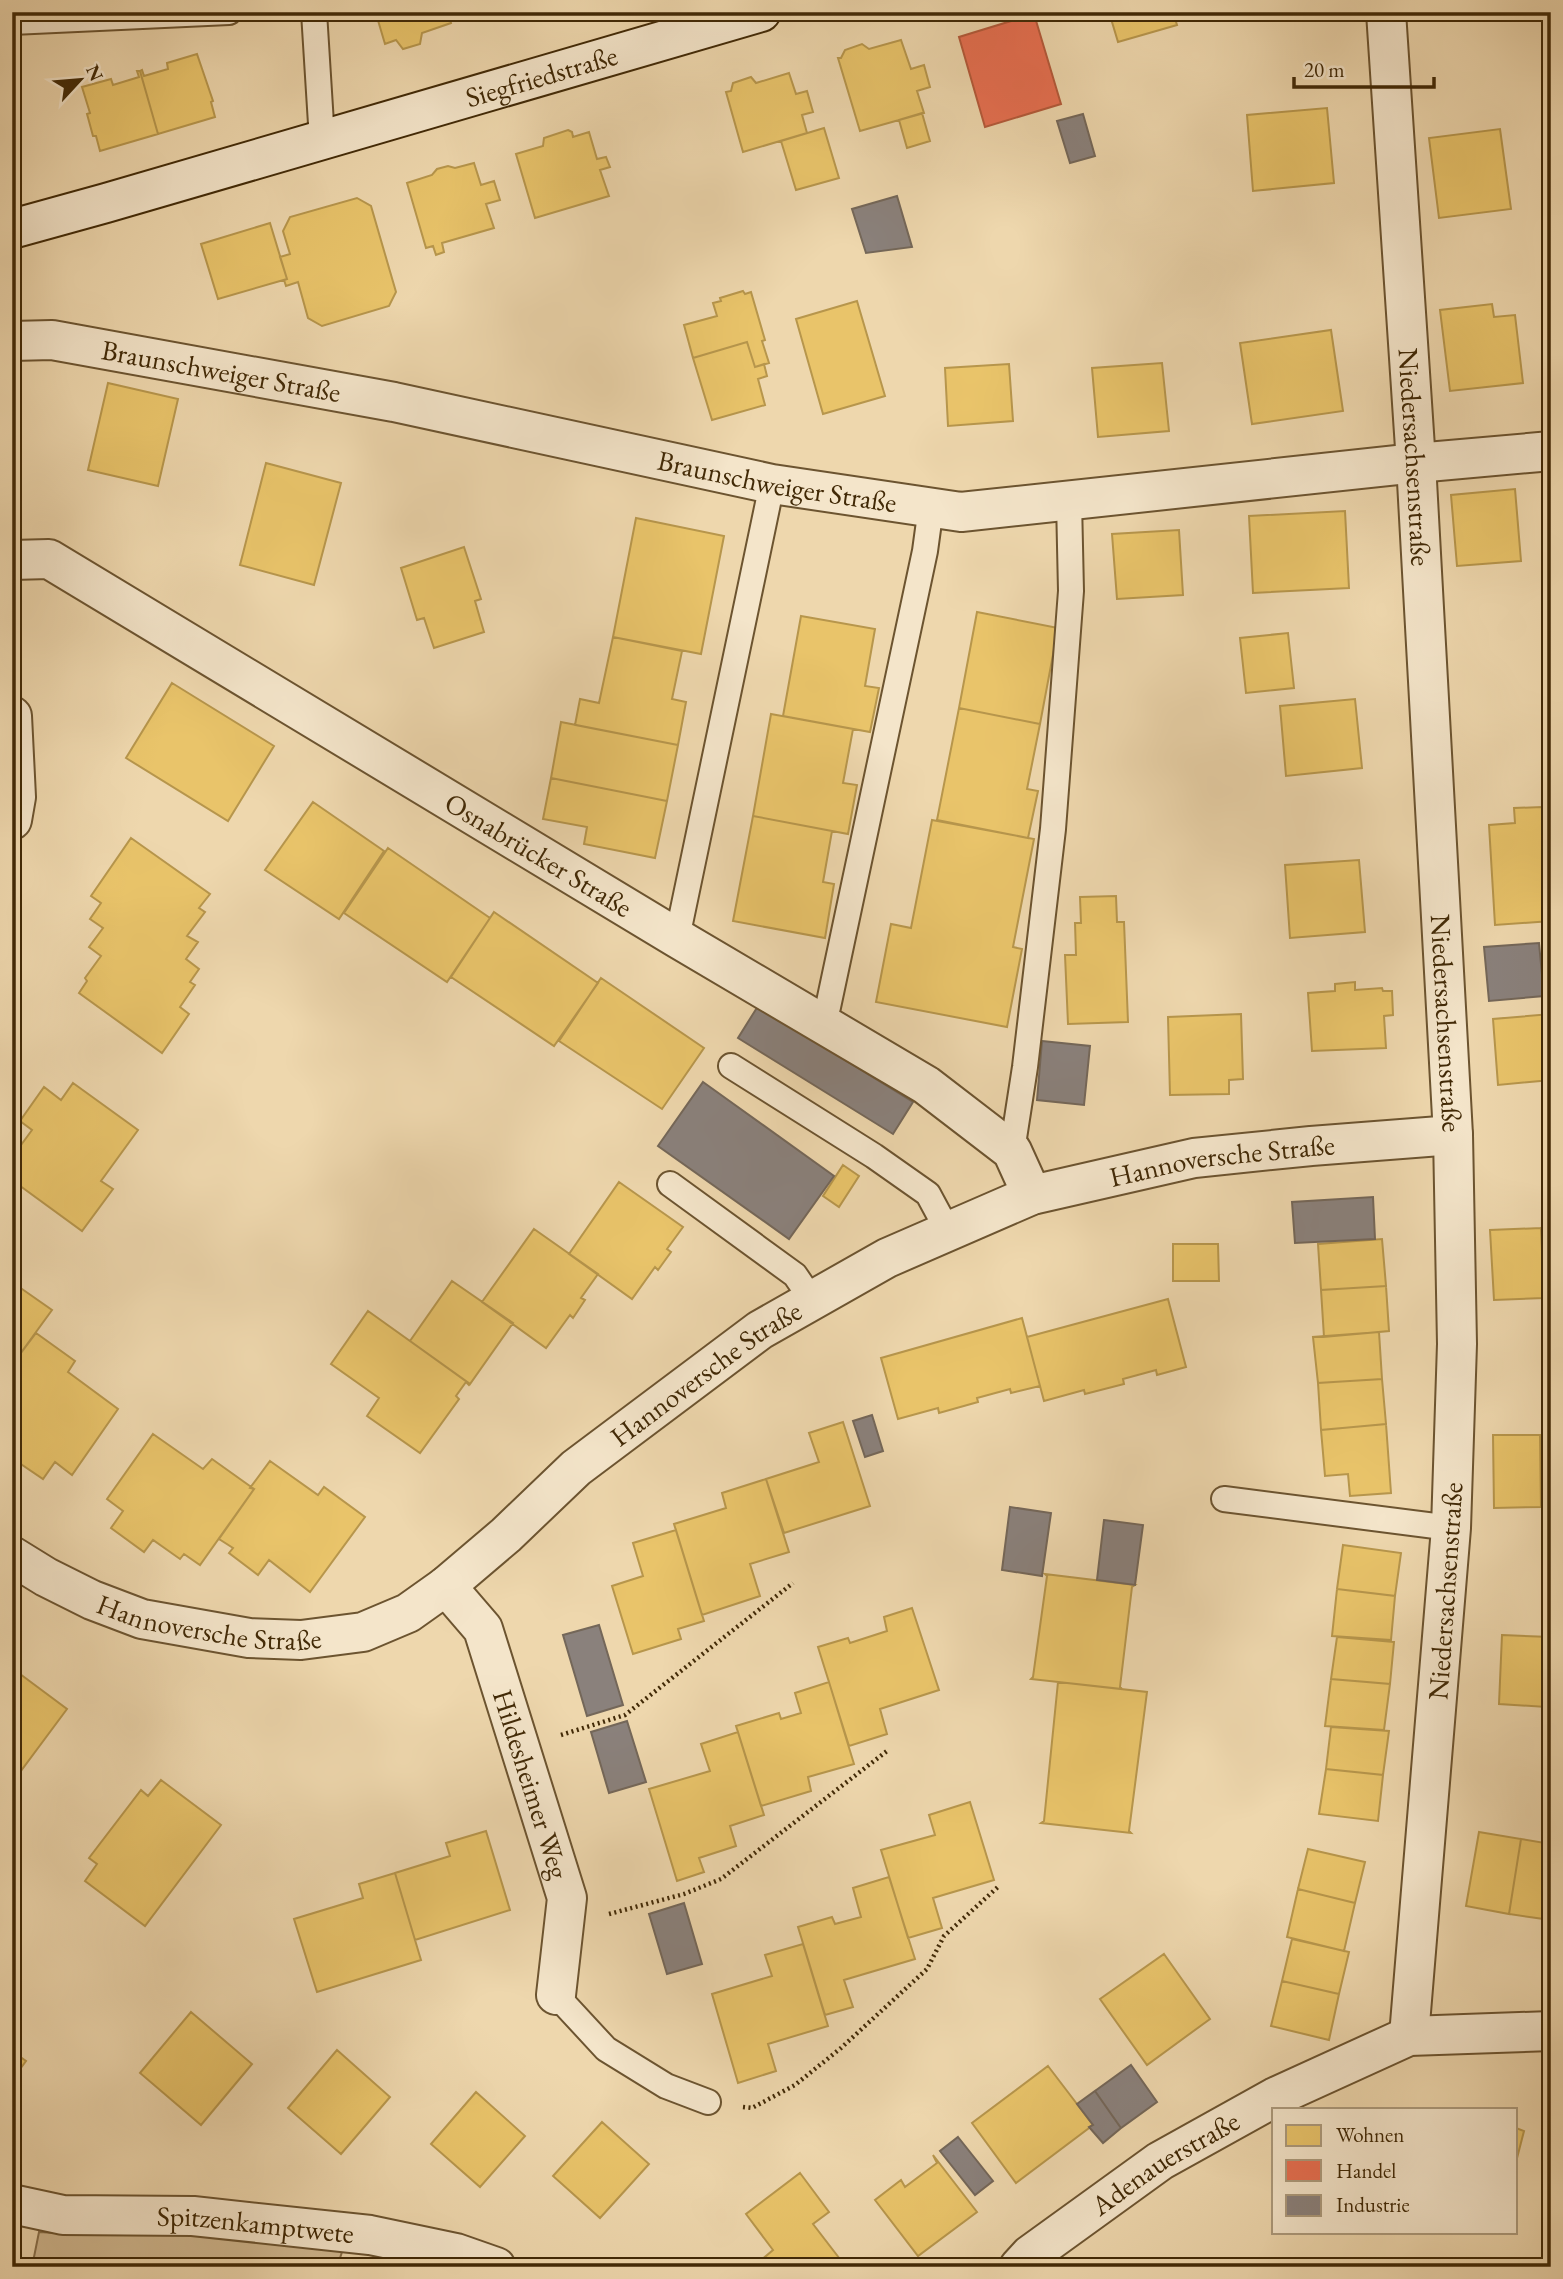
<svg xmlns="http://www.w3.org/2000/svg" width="1563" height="2279" viewBox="0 0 1563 2279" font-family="'EB Garamond',serif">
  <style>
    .green { fill: #d1b991; stroke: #89714c; stroke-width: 2 }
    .homes { fill: #e9c46a; stroke: #b7964c; stroke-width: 2 }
    .shops { fill: #e76f51; stroke: #b55a3a; stroke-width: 2 }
    .industry { fill: #8a817c; stroke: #746759; stroke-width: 2 }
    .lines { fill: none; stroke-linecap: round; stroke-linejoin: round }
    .lane-casing { stroke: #6c5430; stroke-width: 28 }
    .street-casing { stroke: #6c5430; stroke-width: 42 }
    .secondary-casing { stroke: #412906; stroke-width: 42 }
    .path { stroke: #412906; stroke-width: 4.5; stroke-dasharray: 2 3.5; stroke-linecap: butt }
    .lane { stroke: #f4e5ca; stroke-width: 24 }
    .street { stroke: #f4e5ca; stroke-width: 38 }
    .secondary { stroke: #f4e5ca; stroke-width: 38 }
    .labels { text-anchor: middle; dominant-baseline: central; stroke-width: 7; stroke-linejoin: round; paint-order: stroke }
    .street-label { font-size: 28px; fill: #412906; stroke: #f4e5ca }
  </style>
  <rect width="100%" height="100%" fill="#eed7ad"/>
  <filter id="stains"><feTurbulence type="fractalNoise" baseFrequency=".00286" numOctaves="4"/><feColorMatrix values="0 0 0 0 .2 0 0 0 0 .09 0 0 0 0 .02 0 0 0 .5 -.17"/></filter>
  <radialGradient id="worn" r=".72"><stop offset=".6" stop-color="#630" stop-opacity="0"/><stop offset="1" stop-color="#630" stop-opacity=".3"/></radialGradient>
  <!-- green -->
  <path class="green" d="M192,2225L344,2246L337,2267H32L39,2232L89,2235Z"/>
  <!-- homes -->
  <path class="homes" d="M373,12H448L451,23L422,33L420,44L403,49L396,40L385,44L377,17H374Z
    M1109,12H1173L1177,25L1118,42Z
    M901,40L911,69L924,65L930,87L917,91L924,113L860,131L838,58H841L845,50L862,44L869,49Z
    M197,54L213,101L211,102L215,117L158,134L140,71L142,70L144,76L168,69L167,63Z
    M137,71H140L158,134L100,151L96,136H93L87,114L90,113L82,87L111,79L113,85L139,77Z
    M789,73L796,94L807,91L813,112L802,115L807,133L743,152L726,92L731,91L733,83L751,77L756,83Z
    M1327,108L1334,183L1253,191L1247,115Z
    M922,113L930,141L907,148L899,120Z
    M824,128L839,178L796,190L781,141Z
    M1500,129L1511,209L1439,218L1429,138Z
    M568,130L572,132L573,137L589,132L597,159L606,157L610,167L600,170L609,196L535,218L516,154L543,146L544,138Z
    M474,163L481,185L494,181L500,200L486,204L494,228L442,243L444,252L436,255L433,246L426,248L407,183L432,175L437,169L448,166L455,168Z
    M357,198L371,206L396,292L389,306L322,326L308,318L298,282L286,286L284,280L287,279L280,257L290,254L283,231L290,217Z
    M270,223L287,279L218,299L201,244Z
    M743,291L745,294L751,292L765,340L762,341L769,363L755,367L747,342L693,358L684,325L717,316L713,303L721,301L720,298Z
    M857,301L885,396L823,414L796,319Z
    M1492,304L1494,317L1515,315L1523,383L1450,391L1440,310Z
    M1331,330L1343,411L1252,424L1240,343Z
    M747,342L755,367L764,364L767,376L758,379L765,405L712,420L693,358Z
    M1162,363L1169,431L1098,437L1092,368Z
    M1009,364L1013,421L948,426L945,368Z
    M108,383L178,399L158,486L88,470Z
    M266,463L341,483L314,585L240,565Z
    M1515,489L1521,561L1457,566L1451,495Z
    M1345,511L1349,588L1253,593L1249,516Z
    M636,518L724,536L701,654L613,637Z
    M1179,530L1183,595L1117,599L1112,534Z
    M464,547L481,599L475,601L484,632L434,648L424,618L417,620L401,568Z
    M977,612L1058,628L1040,724L959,708Z
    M801,616L875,629L865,686L879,688L870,732L783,716Z
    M1288,633L1294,688L1246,693L1240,638Z
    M613,637L682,651L672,699L686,702L678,745L575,725L580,699L599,703Z
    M172,683L274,746L228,821L126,758Z
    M1355,699L1362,768L1286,776L1280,706Z
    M959,708L1040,724L1027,789L1038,791L1028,838L937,820Z
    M771,714L853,729L843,783L857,785L848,834L753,816Z
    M561,722L678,745L667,801L551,778Z
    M551,778L667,801L655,858L584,844L587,827L543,819Z
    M313,802L384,851L339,919L265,870Z
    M1542,807L1543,822L1551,821V921L1495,925L1489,825L1515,823L1514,808Z
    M753,816L832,831L823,882L834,884L825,938L733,921Z
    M932,820L1034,839L1013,947L1022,949L1007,1027L876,1002L891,924L911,928Z
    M131,838L210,894L199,908L205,912L187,936L198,942L186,959L199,969L190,982L195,985L180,1007L189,1014L162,1053L79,993L87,981L85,978L101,956L89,947L103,928L90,919L101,903L91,896Z
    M388,848L490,918L447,982L344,913Z
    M1359,860L1365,932L1290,938L1285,865Z
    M1116,896L1117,922H1124L1128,1022L1068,1024L1065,955H1076L1075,923H1081L1080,897Z
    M494,912L598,983L554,1046L451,977Z
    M601,978L704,1048L662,1109L559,1041Z
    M1355,982V990L1382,988L1383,991H1392L1393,1015L1384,1016L1386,1048L1312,1051L1308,993L1335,991V984Z
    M1241,1014L1243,1079L1229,1080V1094L1170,1095L1168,1017Z
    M1551,1014V1080L1498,1085L1493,1019Z
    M73,1083L138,1130L101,1181L113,1189L82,1231L12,1180V1171L20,1160L13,1156L32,1130L20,1121L44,1087L61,1100Z
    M843,1165L859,1176L839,1207L823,1196Z
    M619,1182L683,1227L667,1249L671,1252L658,1270L655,1267L632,1299L569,1254Z
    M1551,1227V1298H1544L1541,1228Z
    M1541,1228L1544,1298L1494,1300L1490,1230Z
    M534,1229L598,1274L581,1298L585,1300L573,1318L570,1315L546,1348L482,1302Z
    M1382,1239L1386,1286L1321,1290L1318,1244Z
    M1173,1244H1218L1219,1281H1173Z
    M452,1281L513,1323L470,1384L410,1341Z
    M12,1282L52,1310L12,1365Z
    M1386,1286L1389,1331L1324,1337L1321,1290Z
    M1168,1299L1186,1367L1157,1375L1156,1370L1123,1379L1124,1384L1085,1394L1084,1390L1044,1401L1027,1337Z
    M368,1311L470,1384L469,1385L466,1382L456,1396L459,1399L420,1453L367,1416L379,1398L331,1364Z
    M1022,1318L1040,1386L1011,1393L1010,1389L977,1398L978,1402L939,1413L938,1408L898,1419L881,1358Z
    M1379,1332L1382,1379L1318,1383L1313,1337Z
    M36,1333L75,1361L68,1372L118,1409L72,1475L55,1462L43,1479L12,1458V1453L18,1445L12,1442V1365Z
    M1382,1379L1386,1424L1321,1430L1318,1383Z
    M843,1422L870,1506L784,1533L766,1479L819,1462L809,1433Z
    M1386,1424L1391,1493L1350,1496L1348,1474L1325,1476L1321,1430Z
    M153,1434L203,1469L212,1459L254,1489L200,1565L184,1554L180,1559L153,1540L144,1552L111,1528L123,1511L107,1499Z
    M1493,1435H1540L1541,1507L1494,1508Z
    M1540,1435H1551V1507H1541Z
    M270,1461L318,1495L324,1487L365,1517L310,1592L269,1560L258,1575L229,1553L233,1548L219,1539L254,1489L250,1488Z
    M766,1479L789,1552L750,1564L760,1596L702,1615L674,1524L726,1508L722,1493Z
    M676,1530L704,1621L678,1629L681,1639L633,1654L612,1586L643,1576L633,1543Z
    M1343,1545L1401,1553L1395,1596L1337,1589Z
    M1045,1574L1135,1585L1132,1587L1120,1687L1122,1689L1031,1679L1033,1677L1047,1576Z
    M1337,1589L1395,1596L1391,1640L1332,1636Z
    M912,1608L939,1690L880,1709L887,1734L849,1746L818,1647L848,1638L850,1643L887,1631L884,1617Z
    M1502,1635L1550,1637L1546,1707L1499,1704Z
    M1337,1637L1394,1642L1390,1684L1331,1679Z
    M1550,1637H1551V1707H1546Z
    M12,1668L67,1709L12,1783Z
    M1331,1679L1390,1684L1384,1730L1325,1726Z
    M829,1682L854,1764L808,1777L811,1791L761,1806L736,1726L779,1713L781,1719L801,1713L795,1693Z
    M1058,1682L1147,1692L1129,1831L1131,1833L1041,1823L1044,1821Z
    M1331,1727L1389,1731L1383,1775L1326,1769Z
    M738,1732L764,1815L730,1826L736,1846L699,1858L704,1872L677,1881L649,1789L710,1771L701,1744Z
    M1326,1769L1383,1775L1378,1821L1319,1814Z
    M161,1780L221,1825L145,1926L85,1881L97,1864L89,1858L141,1790L148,1796Z
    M970,1802L994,1880L933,1898L942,1928L908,1938L881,1850L935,1835L929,1815Z
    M486,1831L510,1910L415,1940L395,1873L450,1856L446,1843Z
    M1479,1832L1521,1839L1509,1914L1466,1906Z
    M1521,1839L1551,1844V1920L1509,1914Z
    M1308,1849L1365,1862L1355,1903L1298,1889Z
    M395,1873L421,1960L317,1992L294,1919L363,1898L359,1884Z
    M889,1877L915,1959L844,1980L853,2007L825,2015L798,1927L832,1917L835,1924L861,1917L853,1888Z
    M1298,1889L1355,1903L1344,1951L1287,1937Z
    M1292,1939L1349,1952L1339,1994L1282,1981Z
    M803,1944L828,2026L768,2044L776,2071L738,2083L712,1994L772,1976L765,1955Z
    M1164,1954L1210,2019L1147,2065L1100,1999Z
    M1282,1981L1339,1994L1329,2040L1271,2026Z
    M191,2012L252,2064L201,2125L140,2073Z
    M337,2050L390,2097L341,2154L288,2108Z
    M12,2051L26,2061L12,2080Z
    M1048,2066L1093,2125L1016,2183L972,2123Z
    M476,2092L525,2136L480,2187L431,2144Z
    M602,2122L649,2164L600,2218L553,2176Z
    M1516,2128L1524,2131L1516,2162Z
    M933,2155L977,2212L918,2256L875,2200L901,2180L905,2187L937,2163Z
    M800,2173L829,2212L813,2224L846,2267H753L773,2250L746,2214Z"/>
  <!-- shops -->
  <path class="shops" d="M1034,14L1061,104L985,127L959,37Z"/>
  <!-- industry -->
  <path class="industry" d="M1083,114L1095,156L1070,163L1057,121Z
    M897,196L912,247L866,253L852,209Z
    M1539,943L1544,996L1489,1001L1484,947Z
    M758,1006L913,1102L893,1134L738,1038Z
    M1042,1041L1090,1046L1084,1105L1037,1100Z
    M703,1082L834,1176L789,1239L658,1146Z
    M1373,1197L1375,1239L1295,1243L1292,1202Z
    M872,1415L883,1451L865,1457L853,1421Z
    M1010,1507L1051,1513L1042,1576L1002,1570Z
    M1104,1520L1143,1525L1135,1585L1097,1580Z
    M599,1625L623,1705L587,1716L563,1635Z
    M627,1721L646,1782L609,1793L591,1732Z
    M684,1903L702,1964L667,1974L649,1914Z
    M1131,2065L1157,2102L1121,2128L1095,2091Z
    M1095,2091L1121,2128L1103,2143L1089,2127L1093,2125L1077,2104Z
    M958,2137L993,2181L975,2195L940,2151Z"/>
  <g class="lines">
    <defs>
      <path id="lane" d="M314,12L322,140
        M12,22L229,12
        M677,938L772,484
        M819,1022L828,1007L925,551L931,507
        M731,1066L874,1156L928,1194L949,1233
        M1012,1151L1025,1067L1053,829L1071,591L1069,501
        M670,1184L795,1275L812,1300
        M1224,1499L1451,1528
        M556,1995L606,2049L666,2086L708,2102"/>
      <g id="street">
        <path id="s1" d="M1386,12L1416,463L1453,1135L1457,1344L1451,1528L1409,2036"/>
        <path id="s2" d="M12,341L52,340L394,402L772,484L961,512L1416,463L1551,451"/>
        <path id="s3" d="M12,560L49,559L677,938L926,1085L1012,1151L1032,1195"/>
        <path d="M12,716L16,797L12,820"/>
        <path id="s4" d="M12,1556L46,1577L92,1600L142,1619L249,1638L301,1640L363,1632L408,1613L446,1586L506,1535L576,1468L760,1330L887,1258L1032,1195L1194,1158L1311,1146L1453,1135"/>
        <path id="s5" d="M446,1586L483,1629L567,1898L556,1995"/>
        <path id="s6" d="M12,2204L63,2215L193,2216L370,2235L456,2253L496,2267"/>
        <path id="s7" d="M1019,2267L1030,2255L1160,2161L1275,2097L1409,2036L1551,2031"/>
      </g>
      <g id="secondary">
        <path id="s8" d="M12,229L106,203L761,12"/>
      </g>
    </defs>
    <!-- lane casing -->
    <use href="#lane" class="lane-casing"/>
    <!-- street casing -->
    <use href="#street" class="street-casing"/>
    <!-- secondary casing -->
    <use href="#secondary" class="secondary-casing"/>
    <!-- path -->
    <path class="path" d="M561,1735L625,1715L793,1583
      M609,1914L684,1894L721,1879L887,1751
      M743,2107L752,2108L795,2085L841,2048L927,1969L944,1936L999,1886"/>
    <!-- lane -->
    <use href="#lane" class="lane"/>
    <!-- street -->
    <use href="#street" class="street"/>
    <!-- secondary -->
    <use href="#secondary" class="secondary"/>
  </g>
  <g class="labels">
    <!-- street labels -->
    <g class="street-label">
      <text stroke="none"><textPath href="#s8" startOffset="551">Siegfriedstraße</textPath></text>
      <text stroke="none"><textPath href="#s2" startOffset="212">Braunschweiger Straße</textPath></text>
      <text stroke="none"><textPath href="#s1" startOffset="446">Niedersachsenstraße</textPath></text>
      <text stroke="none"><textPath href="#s2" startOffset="779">Braunschweiger Straße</textPath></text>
      <text stroke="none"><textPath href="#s3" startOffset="609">Osnabrücker Straße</textPath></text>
      <text stroke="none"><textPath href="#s1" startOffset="1013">Niedersachsenstraße</textPath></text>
      <text stroke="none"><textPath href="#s4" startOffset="1367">Hannoversche Straße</textPath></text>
      <text stroke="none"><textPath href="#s4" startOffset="800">Hannoversche Straße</textPath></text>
      <text transform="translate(1445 1591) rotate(-86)">Niedersachsenstraße</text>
      <text stroke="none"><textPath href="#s4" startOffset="212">Hannoversche Straße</textPath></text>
      <text stroke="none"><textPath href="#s5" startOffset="219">Hildesheimer Weg</textPath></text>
      <text stroke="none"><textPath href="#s7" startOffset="180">Adenauerstraße</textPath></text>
      <text stroke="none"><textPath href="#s6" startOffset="245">Spitzenkamptwete</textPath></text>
    </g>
  </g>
  <!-- margin -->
  <rect width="1563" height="2279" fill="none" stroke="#eed7ad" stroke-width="42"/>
  <rect x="14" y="14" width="1535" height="2251" fill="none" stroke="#412906" stroke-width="3.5"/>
  <rect x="21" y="21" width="1521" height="2237" fill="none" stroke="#412906" stroke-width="2"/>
  <!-- legend -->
  <rect x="1272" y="2108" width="245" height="126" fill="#f4e5ca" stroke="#ac9a7c" stroke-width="2"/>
  <rect x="1286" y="2125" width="35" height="21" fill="#e9c46a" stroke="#ac9a7c" stroke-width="2"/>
  <text x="1336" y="2142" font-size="21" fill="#412906">Wohnen</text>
  <rect x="1286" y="2160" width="35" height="21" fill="#e76f51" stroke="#ac9a7c" stroke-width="2"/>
  <text x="1336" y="2178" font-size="21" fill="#412906">Handel</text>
  <rect x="1286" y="2195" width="35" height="21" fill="#8a817c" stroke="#ac9a7c" stroke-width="2"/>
  <text x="1336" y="2212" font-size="21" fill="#412906">Industrie</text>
  <!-- north arrow -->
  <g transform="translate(80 80) rotate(64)" stroke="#f4e5ca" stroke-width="5" paint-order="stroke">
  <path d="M0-5L12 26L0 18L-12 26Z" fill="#412906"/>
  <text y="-10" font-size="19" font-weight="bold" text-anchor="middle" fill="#412906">N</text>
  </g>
  <!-- scale -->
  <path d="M1294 77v10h140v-10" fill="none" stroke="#412906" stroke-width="3.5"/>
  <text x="1304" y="77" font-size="21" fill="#412906" stroke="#f4e5ca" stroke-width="5" paint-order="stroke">20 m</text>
  <rect width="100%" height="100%" filter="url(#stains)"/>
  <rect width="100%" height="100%" fill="url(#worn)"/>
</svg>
